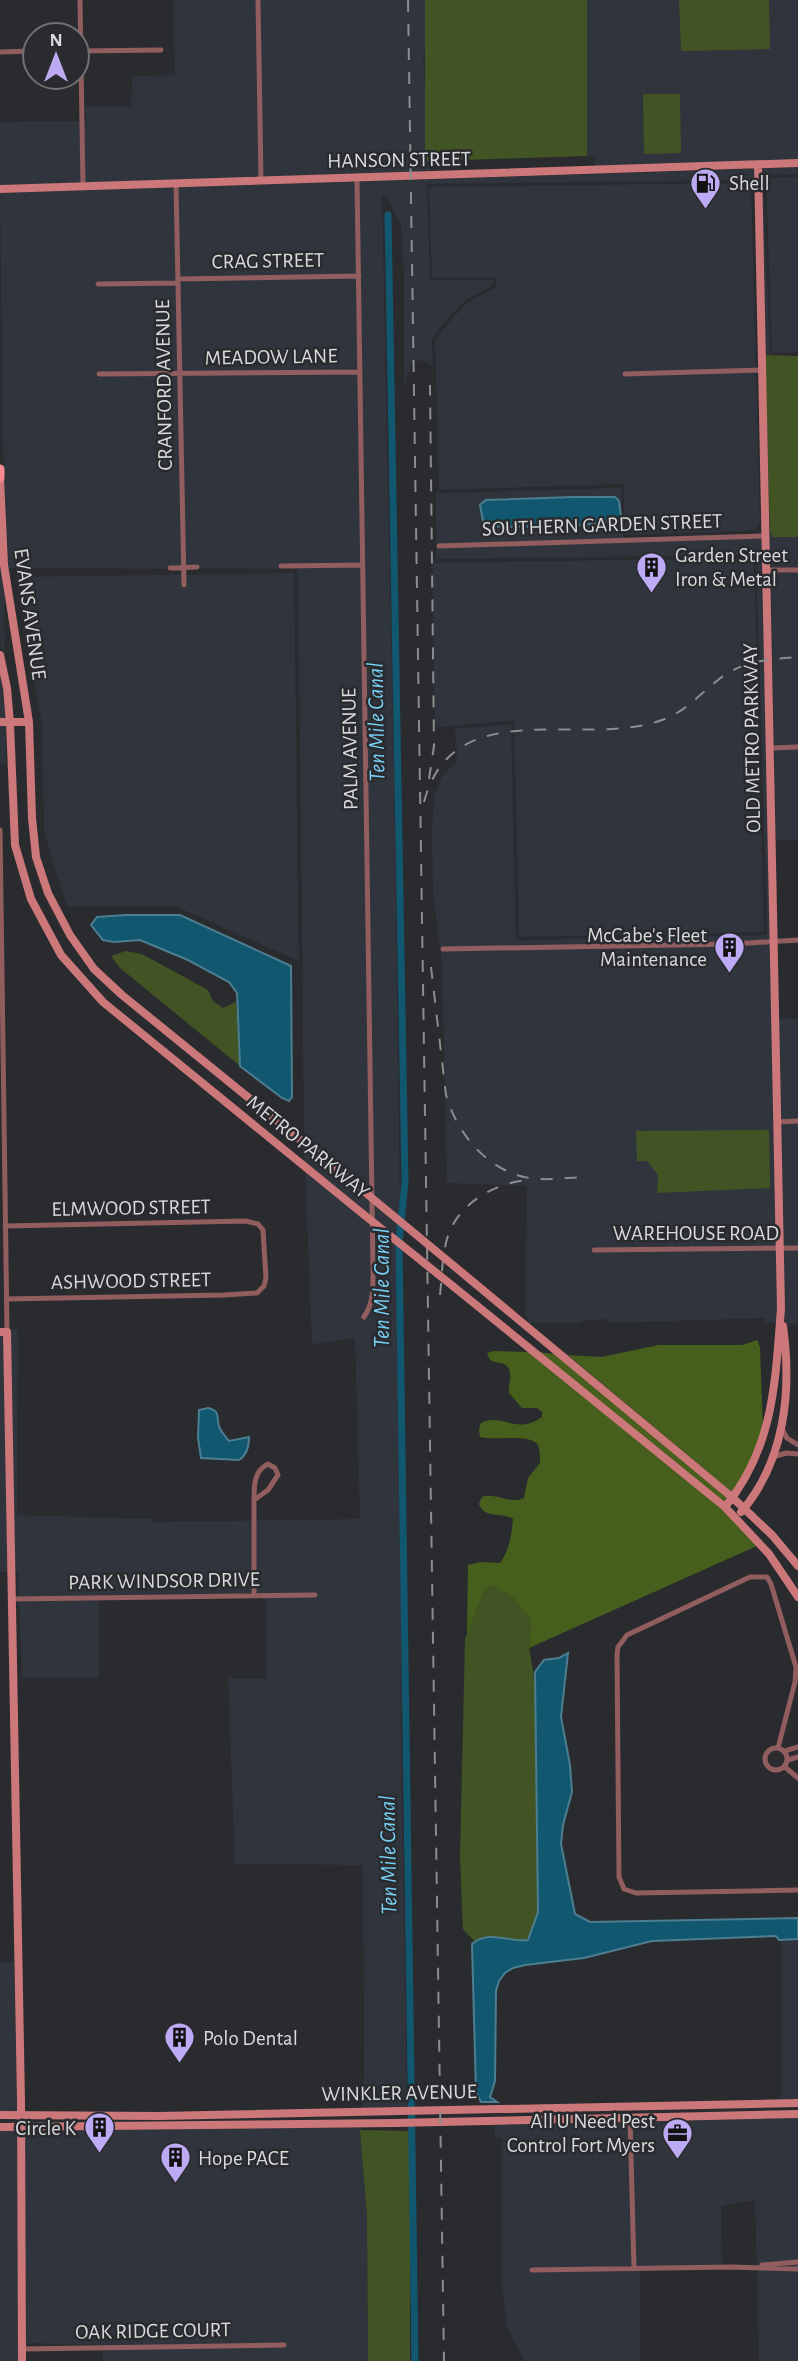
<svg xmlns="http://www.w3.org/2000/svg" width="798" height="2361" viewBox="0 0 798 2361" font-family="'Alegreya Sans',sans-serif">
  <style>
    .built { fill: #30343c; fill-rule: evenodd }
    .green { fill: #425424 }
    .forest { fill: #475f1c }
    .water { fill: #115770; stroke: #4c7e90; stroke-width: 2 }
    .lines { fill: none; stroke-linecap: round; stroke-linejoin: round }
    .canal { stroke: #115770; stroke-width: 7 }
    .street { stroke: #925d5e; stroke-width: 5 }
    .secondary { stroke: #cc777a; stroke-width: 8 }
    .primary { stroke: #f88a90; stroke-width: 9 }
    .rail { stroke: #8b8d8f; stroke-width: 2; stroke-dasharray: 12 12; stroke-linecap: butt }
    .secondary-bridge { stroke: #cc777a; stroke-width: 8 }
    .labels { text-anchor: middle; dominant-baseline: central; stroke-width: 5; stroke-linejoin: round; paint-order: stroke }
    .street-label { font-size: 21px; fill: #d7d9db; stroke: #2a2b2e }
    .poi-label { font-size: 21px; fill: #d7d9db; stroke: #2a2b2e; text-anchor: start }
    .water-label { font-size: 23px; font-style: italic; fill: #77cff6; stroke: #2a2b2e }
  </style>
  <rect width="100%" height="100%" fill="#2a2b2e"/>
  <!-- built -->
  <path class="built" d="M173,0H798V160L595,168V156H587V52L496,54L423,53L430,173L0,185V122L87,121L84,106L131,107L132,76L175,75Z
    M798,167V174L766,175L763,178L770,355H765L761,169Z
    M755,169L760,419L754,183L752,180L428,184L427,187L430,280H493V285L466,300L440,327L432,340L433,367L428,362L421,360L411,364L404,389V275L401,225L386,195L382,196L395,828L400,1216L304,1138L298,569L7,568L3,442L0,193Z
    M798,177V352L772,353L766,178Z
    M751,183L760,524L756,529L747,531L626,535L623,484L439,490L435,341L442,330L468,302L496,287V277L432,278L429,187Z
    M621,488L623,535L625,538L762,533L779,1019H798V1324L786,1323L784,1311L776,1323L765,1322V1318L611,1323L606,1319L583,1321L579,1323H529L525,1315L527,1186L447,1183L442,963L433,892L432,832L434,797L442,776L457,761L456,735L454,729L511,724L516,937L518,940L765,935L767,932L756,555L436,559V491L439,493ZM573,497H615L616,521L505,527L484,525L481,505L487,500Z
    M770,532L773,537H798V840H776Z
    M754,558L764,932L519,937L514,721L435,727L432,563Z
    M0,563L4,587L5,657L0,644Z
    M294,573L299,961L177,907L67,906L53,864L44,829L42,723L36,695L28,630L21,605L17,577Z
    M0,668L5,711L6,764H0Z
    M304,1148L400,1226V1239L304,1162Z
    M305,1171L401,1248L402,1316L399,1338L402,1458L401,1733L407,2107L362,2108L364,2070L363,1865L235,1864L228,1678L266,1679V1593L99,1595V1678H22L18,1572L15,1571L10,1329H18L17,1515L152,1519L153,1522L360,1519L355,1338L312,1344Z
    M0,1336H4L9,1572H0Z
    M798,1939V2099L780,2100L782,2095L781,1940Z
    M0,1962H14L17,2112H0Z
    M798,2118V2361H759L755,2200L721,2206L722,2266L640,2268V2361H525L507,2328L501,2276L502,2139L495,2137V2125Z
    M361,2127L367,2215L368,2361H103L102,2345L28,2343L26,2351L23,2130Z
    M0,2130H17L19,2361H0Z"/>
  <!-- green -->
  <path class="green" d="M425,0H587V156L425,161Z
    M679,0H769L770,49L681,51Z
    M643,94H680L681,153L644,154Z
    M765,355L798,356V537H773L770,532Z
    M126,951L142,954L208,990L213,1001L223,1008L236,1002L240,1066L120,968L111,956Z
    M769,1130L770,1188L657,1193L658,1175L647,1161H637L636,1131Z
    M491,1585L512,1597L531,1620L529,1647L535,1683L538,1912L528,1940C509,1943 498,1932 475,1942L463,1929L460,1857L465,1639L483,1594Z
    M360,2130L410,2131V2361H368L367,2215Z"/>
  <!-- forest -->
  <path class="forest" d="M757,1340L760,1347L763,1430L751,1464L733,1493L568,1355L601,1357L659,1345H742Z
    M494,1351L529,1352L723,1510L759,1545L529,1648L531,1620L512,1597L491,1585L483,1594L467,1634L468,1565L481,1562L500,1563C509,1551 512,1534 513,1519C502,1511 485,1520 479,1504L482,1497C495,1492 510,1505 524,1498L528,1478L540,1463C540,1457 540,1450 538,1445C531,1433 494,1441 480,1437L479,1429L481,1423C503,1412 515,1436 542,1417V1412L537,1408H522L509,1393C508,1382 516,1367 501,1363C497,1362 493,1362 490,1360L487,1353Z
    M539,1352L555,1354L728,1498L725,1502Z"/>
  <!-- water -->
  <path class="water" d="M573,497H615L619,501L621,516C608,529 507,527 484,526L480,505L486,500Z
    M126,915H180L291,966L292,1097L289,1101L282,1098L240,1066L237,993L229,982L188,960L140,940L114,942L103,940L91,925L97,917Z
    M208,1408C221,1411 216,1417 219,1426C220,1431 226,1437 229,1441L249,1437C249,1446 247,1455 239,1460L201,1458L198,1438L199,1410Z
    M568,1653L561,1717L570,1765L572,1792L563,1825L561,1844L575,1914L590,1922L798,1918V1939L779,1940L776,1936L652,1941L584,1958L525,1965L513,1968L505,1973L499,1981L496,1991L495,2081L490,2097L497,2102H481L476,2092L472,1944C489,1929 510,1943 528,1940L538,1912L535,1672L544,1660L559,1658Z"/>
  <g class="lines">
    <!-- canal -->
    <path class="canal" d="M388,215L405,1182L399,1242L415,2361"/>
    <!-- street -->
    <path class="street" d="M80,0L83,187
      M258,0L261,180
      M77,51L161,50
      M0,52L35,51
      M357,179L373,1270C373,1287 374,1302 364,1317
      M176,184L184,585
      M178,279L359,276
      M98,284L178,283
      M99,374L360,372
      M625,374L762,370
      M439,546L766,536
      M281,566L363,565
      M170,568L197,567
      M767,570H798
      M770,748L798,747
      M0,830L7,1332
      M443,949L732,944L798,940
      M777,1122L798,1121
      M5,1226L246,1221L258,1224L263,1230L266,1278L264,1286L257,1293L224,1295L6,1299
      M594,1250L798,1248
      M782,1429L787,1438L798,1445
      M773,1457L786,1453L798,1454
      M268,1464L275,1468L278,1475L268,1490L254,1500C254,1485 254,1471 268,1464Z
      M254,1500V1596
      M13,1599L315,1595
      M765 1759a11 11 0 1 1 22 0a11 11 0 1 1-22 0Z
      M778,1748L795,1682L796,1667L771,1584L767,1577H750L627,1635L618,1647L617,1654L619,1877L624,1889L636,1893L798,1890
      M785,1751L798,1747
      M788,1760L798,1757
      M785,1767L798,1778
      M630,2118L634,2268
      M762,2265L798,2262
      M532,2270L731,2267L798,2269
      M22,2349L284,2345"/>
    <!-- secondary -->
    <path class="secondary" d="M0,189L798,163
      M0,478L4,565L29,722L32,818L36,857L48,893L70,935L94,969L122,995L361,1189
      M0,655L7,688L10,723L15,845L31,899L61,955L103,1002L363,1214
      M0,722H29
      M454,1266L733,1498L772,1535L798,1566
      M454,1287L725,1507L769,1554L798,1597
      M0,1332H7L21,2102L22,2361
      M725,1507C774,1447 775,1383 781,1309L758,165
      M741,1512C785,1461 792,1391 783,1326
      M0,2115L159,2116L798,2103
      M0,2127L395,2123L798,2114"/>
    <!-- primary -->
    <path class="primary" d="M0,469V478"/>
    <!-- rail -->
    <path class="rail" d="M408,0L444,2361
      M429,779L434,746L430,385
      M424,802C453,691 584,749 662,720C685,712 699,695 718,680C741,661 769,659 798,657
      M431,967L446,1095C458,1137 492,1176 538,1179C555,1180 572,1177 588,1177
      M440,1295C442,1276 442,1257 447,1239C457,1204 494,1183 528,1180"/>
    <!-- secondary-bridge -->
    <path class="secondary-bridge" d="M361,1189L454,1266
      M363,1214L454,1287"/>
  </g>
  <!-- icons -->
  <defs>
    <symbol id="fuel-pin" viewBox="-11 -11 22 30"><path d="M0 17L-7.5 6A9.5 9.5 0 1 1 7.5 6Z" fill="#bcaaf5" stroke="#2a2b2e"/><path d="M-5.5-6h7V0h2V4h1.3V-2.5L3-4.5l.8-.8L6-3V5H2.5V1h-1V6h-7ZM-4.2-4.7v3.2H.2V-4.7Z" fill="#111"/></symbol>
    <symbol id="building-pin" viewBox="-11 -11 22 30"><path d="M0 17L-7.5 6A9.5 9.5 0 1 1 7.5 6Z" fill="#bcaaf5" stroke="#2a2b2e"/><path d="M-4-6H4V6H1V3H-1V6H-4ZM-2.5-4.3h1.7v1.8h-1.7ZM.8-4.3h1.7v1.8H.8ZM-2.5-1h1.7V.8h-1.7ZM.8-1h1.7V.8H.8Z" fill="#111"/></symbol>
    <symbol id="office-pin" viewBox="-11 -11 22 30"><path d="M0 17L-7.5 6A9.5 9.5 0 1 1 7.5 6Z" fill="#bcaaf5" stroke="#2a2b2e"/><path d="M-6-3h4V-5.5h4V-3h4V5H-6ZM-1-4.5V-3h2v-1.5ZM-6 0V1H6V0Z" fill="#111"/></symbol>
  </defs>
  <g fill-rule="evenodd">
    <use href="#fuel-pin" x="688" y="166" width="35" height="47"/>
    <use href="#building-pin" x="634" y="550" width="35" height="47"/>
    <use href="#building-pin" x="712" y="930" width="35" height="47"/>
    <use href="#building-pin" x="162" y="2020" width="35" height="47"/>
    <use href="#building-pin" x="82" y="2110" width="35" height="47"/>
    <use href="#office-pin" x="660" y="2116" width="35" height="47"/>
    <use href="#building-pin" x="158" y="2140" width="35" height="47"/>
  </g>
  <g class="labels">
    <!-- street labels -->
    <g class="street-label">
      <text transform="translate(399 160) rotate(-1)">HANSON STREET</text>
      <text transform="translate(268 261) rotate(-1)">CRAG STREET</text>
      <text transform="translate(271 357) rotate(-1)">MEADOW LANE</text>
      <text transform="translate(164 385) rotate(-91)">CRANFORD AVENUE</text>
      <text transform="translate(602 525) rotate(-2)">SOUTHERN GARDEN STREET</text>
      <text transform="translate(30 614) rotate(82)">EVANS AVENUE</text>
      <text transform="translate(752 738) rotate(-91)">OLD METRO PARKWAY</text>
      <text transform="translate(350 749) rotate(-91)">PALM AVENUE</text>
      <text transform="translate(308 1147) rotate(39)">METRO PARKWAY</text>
      <text transform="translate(131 1208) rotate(-1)">ELMWOOD STREET</text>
      <text x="696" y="1233">WAREHOUSE ROAD</text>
      <text transform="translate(131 1281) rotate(-1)">ASHWOOD STREET</text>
      <text transform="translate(164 1581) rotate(-1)">PARK WINDSOR DRIVE</text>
      <text transform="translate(399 2093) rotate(-1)">WINKLER AVENUE</text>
      <text transform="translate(153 2331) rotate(-1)">OAK RIDGE COURT</text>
    </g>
    <!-- poi labels -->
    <g class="poi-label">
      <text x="729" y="183">Shell</text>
      <text x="675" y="555">Garden Street<tspan x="675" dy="24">Iron &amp; Metal</tspan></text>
      <text x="707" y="935" text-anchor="end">McCabe's Fleet<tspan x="707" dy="24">Maintenance</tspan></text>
      <text x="203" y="2038">Polo Dental</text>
      <text x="655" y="2121" text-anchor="end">All U Need Pest<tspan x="655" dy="24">Control Fort Myers</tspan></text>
      <text x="76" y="2128" text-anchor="end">Circle K</text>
      <text x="198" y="2158">Hope PACE</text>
    </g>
    <!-- water labels -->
    <g class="water-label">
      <text transform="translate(377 722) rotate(-91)">Ten Mile Canal</text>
      <text transform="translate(382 1288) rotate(-90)">Ten Mile Canal</text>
      <text transform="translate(389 1855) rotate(-91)">Ten Mile Canal</text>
    </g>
  </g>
  <!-- north arrow -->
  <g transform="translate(56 56)"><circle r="33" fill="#2a2b2e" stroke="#6f7173" stroke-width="2"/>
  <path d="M0-5L12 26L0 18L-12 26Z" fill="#bcaaf5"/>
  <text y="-10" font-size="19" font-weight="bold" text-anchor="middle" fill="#d7d9db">N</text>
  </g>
</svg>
